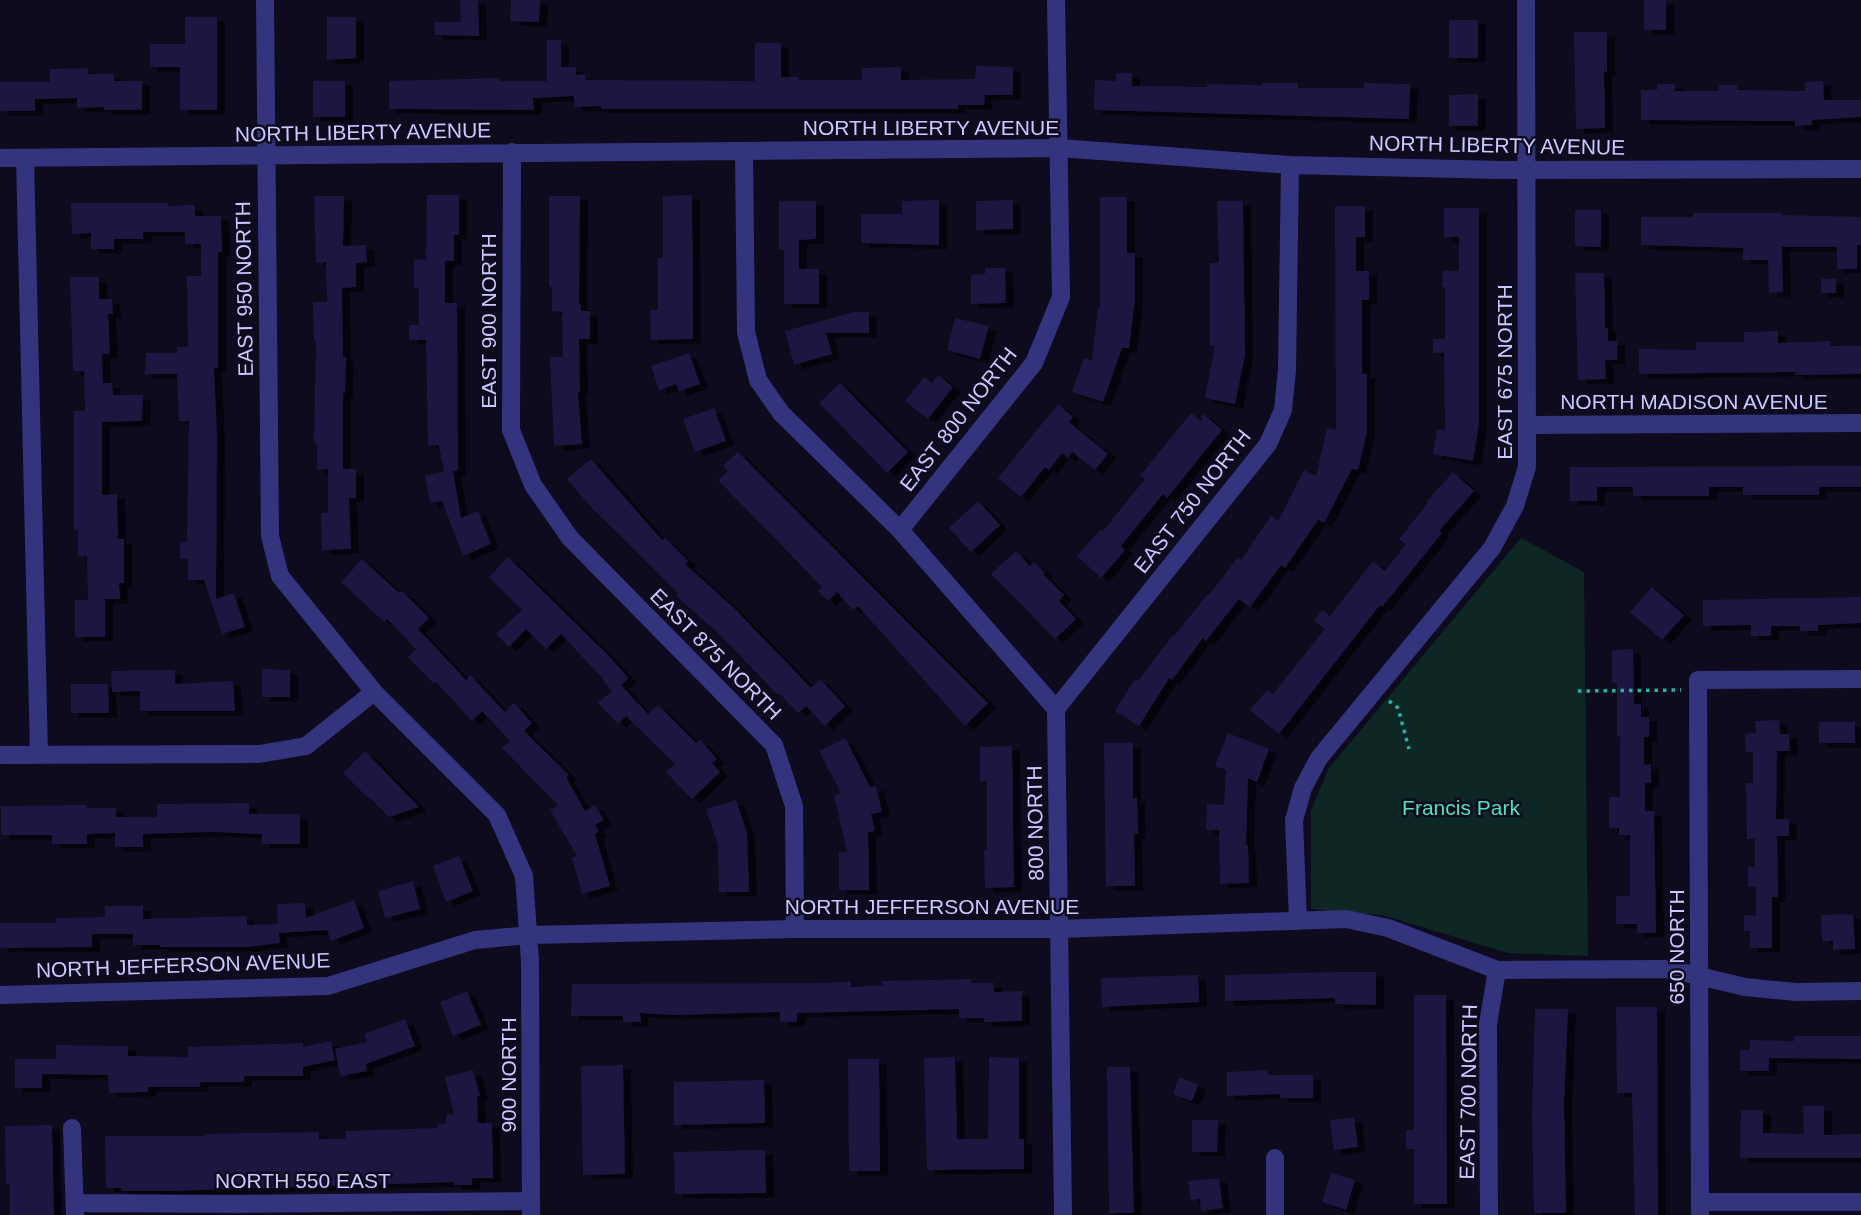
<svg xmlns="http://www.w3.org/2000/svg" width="1861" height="1215" viewBox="0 0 1861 1215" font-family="Arial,sans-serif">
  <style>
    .green { fill: #0e2725 }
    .building { fill: #1d163f; filter: url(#shadow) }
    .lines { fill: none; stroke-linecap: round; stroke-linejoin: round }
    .path { stroke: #29b1a4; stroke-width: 3.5; stroke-dasharray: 3.5 5; stroke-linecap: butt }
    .minor { stroke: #34347e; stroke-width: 18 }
    .labels { text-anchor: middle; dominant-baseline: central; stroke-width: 5; stroke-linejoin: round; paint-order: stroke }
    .street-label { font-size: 21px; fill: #cbc7ff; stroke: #0d0b1d }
    .park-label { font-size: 21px; fill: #50e2b8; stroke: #0d0b1d }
  </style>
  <defs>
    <filter id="shadow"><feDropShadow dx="8" dy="4.5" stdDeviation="0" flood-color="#0009"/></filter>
  </defs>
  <rect width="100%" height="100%" fill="#0d0b1d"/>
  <!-- green -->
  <path class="green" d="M1521,538L1584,572L1588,956L1508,953L1382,915L1311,909V810L1329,768Z"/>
  <!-- building -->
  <path class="building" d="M460,0H478L479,36L435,35L434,22H461Z
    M511,0H540L539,22L510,21Z
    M1644,0H1666V30H1644Z
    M185,17H217V110H180V67H150V44H185Z
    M327,17H356V58L327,60Z
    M1449,20H1478V58H1449Z
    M1574,32H1607V72L1604,71L1605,128L1576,129Z
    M547,40H561V67H576V75L585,74V80L755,81V43H781V77H799V80H862V68L901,67V80L975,79L976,66L1013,67V95H985L984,105H958V109H601V106L574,107V96L533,98L534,110L389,109V81L500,78V81H547Z
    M88,68V74H114V81H142V110H104V107L77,108V98L35,99V111H0V82H50V69Z
    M1116,73H1132V86L1207,87V84L1262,85V83H1298V88H1364V83L1410,84L1409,119L1094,110L1095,80L1116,81Z
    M313,81H345V117H313Z
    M1823,81L1824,100H1861V117L1812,120V125L1795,126V121L1641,120V90H1657V84H1675V91H1719V85H1737V90L1805,91V82Z
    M1478,94V126H1449V95Z
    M427,195H459V235H454V261H445V303H457L458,471H453L461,518L478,511L491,544L463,556L442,501L430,503L425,475L444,472L439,445H428L426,340H409V325H419V288H414V259L426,260Z
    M692,195L693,339L651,340L650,310H658V258H663V196Z
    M314,196H344L343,246L366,245L367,262L356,263V287L342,288L343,357H346L345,393H343V469H356V498H349L351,549L322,550L321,513H328V469L317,470V444H314L316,341H314L313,302H327L326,262L316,263Z
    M549,196H580L579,304H581V311H590V339H579L580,392H578L582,444L554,446L550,357H563L562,312L552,311V287H549Z
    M1100,197H1127V253H1135V299L1129,348H1122L1103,402L1072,392L1084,358L1092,361L1098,308L1100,309Z
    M939,200V245L861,243V214H902V201Z
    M1013,200V229L976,230V201Z
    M779,201H816V239L799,240V269H819V304H784V250H779Z
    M1217,201H1243L1245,355L1235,404L1205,398L1215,346H1210V263H1219Z
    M71,203H168V206L195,205V216H221L222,252H218V368H214L217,436L216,599L234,593L245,627L222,634L204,580H188V559H180V542H187L189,421H179L177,374H145L146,353H177V347H188L187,276H201V244H185V232H143V239H114V249H91V233L72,234Z
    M1335,206H1365V237H1356V271H1369V300H1362V374H1367V432L1358,470L1352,469L1324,523L1318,520L1285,568L1281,565L1250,607L1239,599L1206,641L1203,638L1172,680L1169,678L1139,726L1115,711L1135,679L1138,681L1173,635L1174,636L1208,594L1209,595L1238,557L1241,560L1271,516L1278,521L1304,470L1316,476L1327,428L1336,430Z
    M1444,208H1479V424L1473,461L1433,454L1437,429L1445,430L1444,353H1433V339H1445V287H1442L1443,271H1459V237H1444Z
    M1575,210H1601V247L1575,246Z
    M1693,213H1782V215L1861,217V245H1857V269H1837V247H1782L1783,292L1769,293L1768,260H1743V248L1641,245V217H1693Z
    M985,268H1005L1006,303L971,304V275L985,274Z
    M1575,273H1604L1605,328H1608V341H1617V360H1605L1606,379L1578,380Z
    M70,277H99V299H112L113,314H108L110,354H102L103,383H112L113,395H143L142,421L102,422V495L117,494L118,539H124V583H119L120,599H105V637H75V600H88L87,556H78V530H74V411H85L84,371H73Z
    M1821,279H1836V293H1821Z
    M854,312H869V333H826L832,354L794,365L785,331Z
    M955,318L989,326L980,359L947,350Z
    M1778,331V343L1830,341V346H1861V374L1795,375V372L1639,374V349L1696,350V342H1744V332Z
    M689,353L700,384L679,391L676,384L659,390L651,366Z
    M938,375L953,387L928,419L905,401L924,377L932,383Z
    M840,383L908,452L887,473L819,403Z
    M1058,404L1073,417L1069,422L1108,454L1095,470L1072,452L1068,458L1062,453L1049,470L1045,467L1021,497L998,478Z
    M714,408L726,441L695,452L683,419Z
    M1191,413L1201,421L1202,413L1222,430L1167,498L1163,494L1121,546L1125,550L1101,578L1077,556L1101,529L1103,531L1145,479L1140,476Z
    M738,452L988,703L965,726L858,606L853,610L837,592L828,601L818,591L822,587L718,480L728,471L723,466Z
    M591,459L662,540L665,538L688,561L685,564L735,609L811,688L820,679L845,706L825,726L806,706L798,713L780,694L778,695L716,631L676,596L678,593L590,506L567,479Z
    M1861,466V487H1819V495H1743V487H1709V496H1633V487H1597V501H1570V467Z
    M1453,472L1474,491L1439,531L1442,533L1382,607L1380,605L1279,734L1250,710L1267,690L1273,694L1325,629L1314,621L1322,610L1330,616L1373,561L1385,571L1406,544L1399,539L1428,503L1426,502Z
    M978,501L1000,525L971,552L949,528Z
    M1016,551L1030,566L1034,562L1045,573L1043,574L1064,595L1059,601L1076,619L1055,639L991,574Z
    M508,557L611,658L628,678L621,685L648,714L658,705L696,743L700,740L717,759L712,763L720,772L692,799L666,772L675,764L626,716L618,724L598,703L612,691L604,682L605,681L561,634L546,649L526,629L509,647L496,634L522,610L489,577Z
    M362,559L399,593L402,591L429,618L418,629L466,680L470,675L505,712L514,703L532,723L524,731L569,775L566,777L585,811L595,805L604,820L595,825L599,832L595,834L610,886L582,894L572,858L577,856L550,810L558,805L502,748L510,741L482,711L472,721L436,682L434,684L408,657L416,649L387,619L384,622L341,582Z
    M1652,587L1684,615L1662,640L1630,612Z
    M1861,597V623L1818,625V631H1800V626H1771V636H1751V625L1703,626V600Z
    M1633,649L1634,704H1641V717H1649V737H1644V765L1651,764V783H1645V811H1654L1656,933H1637V924H1616V896H1630V835H1619V828H1609V797H1620V737L1617,736V683H1612V650Z
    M262,669L290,670V697H262Z
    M175,670V684L233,681L235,711H140V691L112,692L111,671Z
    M71,684H108L109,713H71Z
    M1779,720L1780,734H1789L1790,751H1777L1776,819H1789V836H1777L1778,897H1772V948H1750V931H1744V915L1756,916V887H1748V867H1755V839H1747L1746,783H1753V752H1746L1745,734L1756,733L1755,721Z
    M1819,722H1855V743H1819Z
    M1228,733L1269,749L1257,782L1248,778L1246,845H1248L1249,883L1220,884L1219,830H1206L1207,804L1224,805L1226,770L1215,766Z
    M845,738L870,787L876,786L882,812L871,814L875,831L868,832L869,890H839V852H847L834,795L841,793L819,751Z
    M1104,743H1133V798H1137L1138,834H1134L1135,886H1106Z
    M1012,746L1014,887L985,888L984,850H987V781H980V747Z
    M365,751L399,786L419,807L389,817L369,797L368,798L343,773Z
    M736,800L747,833L749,892H719L718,845L706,809Z
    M249,803V814H300V844H262V834L213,832L143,834V847H115V833L87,834V844H52V835H1V806L87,805V808H116V817H157V804Z
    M459,856L473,891L446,902L433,866Z
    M413,881L420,909L385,918L378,891Z
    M354,900L364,928L331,941L327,930L279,933L280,943L247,947H160V945H133V934H92V947L0,948V923H56V918L105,917V906H143V919L247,916V925L278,924L277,904L305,903L306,918Z
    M1853,914L1855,949L1833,950V941H1822L1821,915Z
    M1335,972H1376V1005L1335,1004V998L1225,1001V975Z
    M1198,975L1199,1002L1102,1007L1101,978Z
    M971,979V983H994V992L1022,991V1021L984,1022V1018H959V1009L797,1013V1022H780V1012L675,1015L640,1013L641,1022H623V1016H571L572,984L829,983L851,981V987L883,985L882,981Z
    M467,991L481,1025L453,1036L440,1002Z
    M1414,995H1446L1447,1204H1414V1149H1406V1130H1414Z
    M1616,1007H1657L1658,1215H1635L1632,1093H1617Z
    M1535,1009H1568L1564,1104L1566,1213H1534L1532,1118Z
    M405,1019L415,1046L366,1064L367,1071L340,1076L335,1049L367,1042L364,1034Z
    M1794,1036H1861V1059L1769,1058V1071H1740V1050H1750V1040L1794,1041Z
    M331,1041L335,1060L303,1067V1076H244V1082H200V1087H148V1092L109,1093L108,1075L42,1074V1088H15V1059H56V1045L128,1046V1056L188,1057V1047L303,1043V1047Z
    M955,1057L957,1139H988L989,1057L1019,1058V1139H1024V1169L927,1170L924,1058Z
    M848,1059H879L880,1171H849Z
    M623,1065L625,1174L583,1175L581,1066Z
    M1107,1067H1130L1134,1213H1109Z
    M473,1070L480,1096L477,1097L478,1123H492L493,1178H472V1185H454V1182L171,1191H121V1188H106L105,1136H204V1134L319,1132V1139H346V1131L438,1128V1124H446V1115L454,1114L445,1077Z
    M1268,1070V1075H1313V1098H1280V1094L1227,1096V1072Z
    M1179,1077L1198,1085L1192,1101L1173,1094Z
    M764,1080L765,1123L674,1125V1082Z
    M1803,1106H1824V1135L1861,1134V1158H1740L1741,1110H1763V1133L1804,1134Z
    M1354,1117L1358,1147L1334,1150L1330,1120Z
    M1192,1120H1218L1217,1152H1192Z
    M52,1125L54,1215H10V1184H6L5,1126Z
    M765,1150L766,1193L675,1194L674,1152Z
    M1331,1173L1355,1180L1346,1210L1322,1202Z
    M1219,1178L1223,1208L1201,1211L1200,1199L1191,1200L1188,1181Z"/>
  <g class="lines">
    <!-- path -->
    <path class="path" d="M1578,691L1681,690
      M1389,701L1398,708L1409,749"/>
    <!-- minor -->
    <path class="minor" d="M265,0L270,536L280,576L374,692L497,815L524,876L530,961L531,1215
      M512,152L511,430L533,485L570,538L774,745L794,806L795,929
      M744,152L746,332L758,380L781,413L900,530L1056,709L1063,1215
      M0,158L1059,148L1290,165L1501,170L1861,169
      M25,158L39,754
      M1527,425L1861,423
      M900,530L1034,363L1061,297L1056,0
      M1056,709L1268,444L1283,410L1287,370L1290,165
      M0,755L259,754L306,746L374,692
      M1298,921L1294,820L1303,788L1319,758L1492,548L1515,506L1527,467L1526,0
      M0,995L328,986L475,940L530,935L795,929H1059L1346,919L1388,928L1497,970L1669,969L1745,987L1796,992L1861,991
      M72,1128L75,1215
      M1275,1158V1215
      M1700,1202H1861
      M75,1203L241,1204L531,1201
      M1489,1215L1488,1024L1497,970
      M1700,1215L1698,680L1861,679"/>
  </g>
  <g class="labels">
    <!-- street labels -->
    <g class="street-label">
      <text x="931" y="127">NORTH LIBERTY AVENUE</text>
      <text transform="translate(363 132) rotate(-1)">NORTH LIBERTY AVENUE</text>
      <text transform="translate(1497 145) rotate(1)">NORTH LIBERTY AVENUE</text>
      <text transform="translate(244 289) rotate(-91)">EAST 950 NORTH</text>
      <text transform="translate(488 321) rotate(-90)">EAST 900 NORTH</text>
      <text transform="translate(1504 372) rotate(-90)">EAST 675 NORTH</text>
      <text x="1694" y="401">NORTH MADISON AVENUE</text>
      <text transform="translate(958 419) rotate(-52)">EAST 800 NORTH</text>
      <text transform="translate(1192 501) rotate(-52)">EAST 750 NORTH</text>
      <text transform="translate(716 654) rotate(45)">EAST 875 NORTH</text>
      <text transform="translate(1035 823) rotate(-91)">800 NORTH</text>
      <text x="932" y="906">NORTH JEFFERSON AVENUE</text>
      <text transform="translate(1676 947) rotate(-90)">650 NORTH</text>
      <text transform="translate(183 965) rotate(-2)">NORTH JEFFERSON AVENUE</text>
      <text transform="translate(508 1075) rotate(-90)">900 NORTH</text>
      <text transform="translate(1468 1092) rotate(-89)">EAST 700 NORTH</text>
      <text x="303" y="1180">NORTH 550 EAST</text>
    </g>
    <!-- park labels -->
    <g class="park-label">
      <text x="1461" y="807">Francis Park</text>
    </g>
  </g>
</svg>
